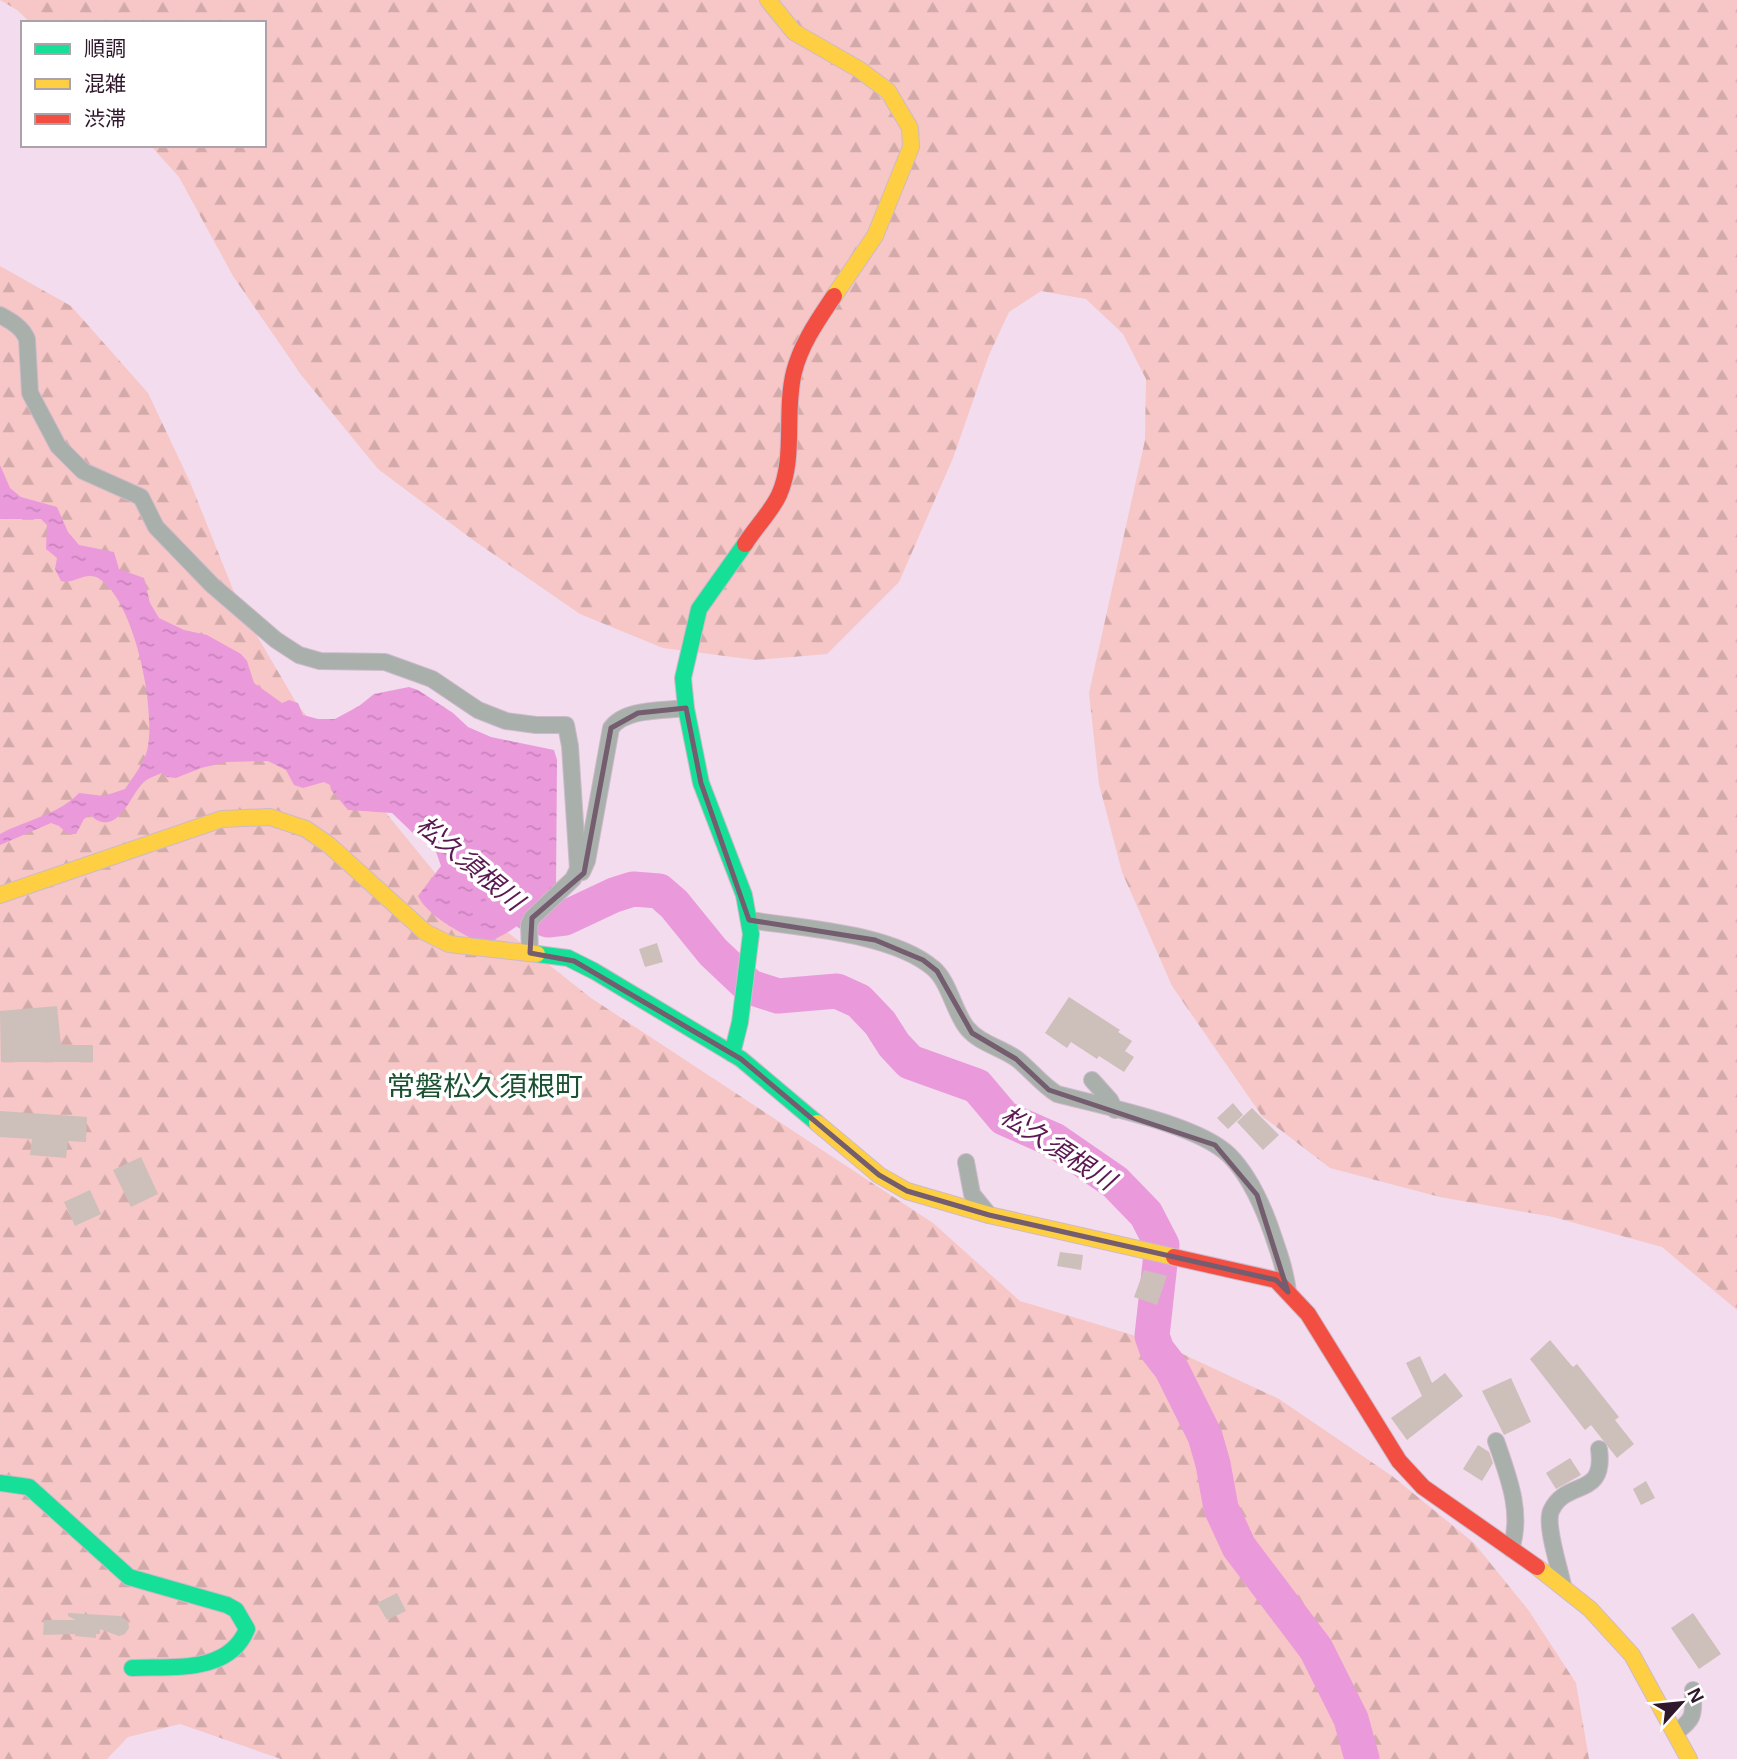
<svg xmlns="http://www.w3.org/2000/svg" width="1737" height="1759" viewBox="0 0 1737 1759" font-family="Arial,'Noto Sans JP',sans-serif">
  <style>
    .forest { fill: url(#forest-firs) }
    .water { fill: url(#water-ripples) }
    .lines { fill: none; stroke-linecap: round; stroke-linejoin: round }
    .river { stroke: #ea99db; stroke-width: 35 }
    .building { fill: #cdbfb9 }
    .street-casing { stroke: #cdbac9; stroke-width: 18 }
    .fast-casing { stroke: #cdbac9; stroke-width: 18 }
    .slow-casing { stroke: #cdbac9; stroke-width: 18 }
    .jam-casing { stroke: #cdbac9; stroke-width: 18 }
    .street { stroke: #a9afab; stroke-width: 16 }
    .fast { stroke: #16e098; stroke-width: 16 }
    .slow { stroke: #ffcf43; stroke-width: 16 }
    .jam { stroke: #f24e42; stroke-width: 16 }
    .marked { fill: none; stroke: #735d6f; stroke-width: 5; stroke-linejoin: round }
    .labels { text-anchor: middle; dominant-baseline: central; stroke-width: 7; stroke-linejoin: round; paint-order: stroke }
    .water-label { font-size: 26px; font-style: italic; fill: #5a1951; stroke: #fff }
    .quarter-label { font-size: 28px; fill: #1a5130; stroke: #fff }
  </style>
  <defs>
    <pattern id="forest-firs" width="22" height="20" patternUnits="userSpaceOnUse" patternTransform="scale(1.75)"><rect width="22" height="20" fill="#f6c7c6"/><path d="M5 1l3.5 6h-7zM16 11l3.5 6h-7z" fill="#d3aaaa"/></pattern>
    <pattern id="water-ripples" width="26" height="14" patternUnits="userSpaceOnUse" patternTransform="scale(1.75)"><rect width="26" height="14" fill="#ea99db"/><path d="M2 4q2-2 4 0t4 0M15 11q2-2 4 0t4 0" fill="none" stroke="#c983bc"/></pattern>
  </defs>
  <rect width="100%" height="100%" fill="#f2dced"/>
  <!-- forest -->
  <path class="forest" d="M0,0H1737V1310L1662,1247L1553,1217L1440,1197L1330,1168L1262,1116L1172,986L1122,872L1099,784L1089,693L1145,440L1146,379L1123,334L1086,299L1041,291L1009,312L989,355L953,458L899,582L827,654L756,660L663,648L580,614L473,540L378,469L302,376L233,276L179,177L150,145H264V23H31L17,10Z
    M0,266L71,306L148,393L190,482L240,607L297,704L440,879L591,998L933,1223L1020,1301L1159,1343L1279,1399L1392,1476L1474,1543L1529,1611L1576,1683L1589,1759H281L180,1724L128,1737L107,1759H0Z"/>
  <!-- water -->
  <path class="water" d="M0,465L10,488L21,497L57,507L68,532L79,545L114,552L119,569L144,578L150,603L159,618L184,630L207,635L241,654L247,661L254,683L282,703L289,700L298,703L303,715L318,719H335L359,706L374,694L409,687L418,690L453,713L468,727L491,737L554,750L557,760L556,889C533,912 514,935 481,944C461,932 429,918 418,896L441,866L433,843L414,834L392,813L348,810L331,790L330,785L324,782L303,788L294,785L286,770L268,761L227,762L201,768L176,778L167,777L162,773C155,776 147,778 142,784C129,798 116,839 90,815L84,819L76,834H68L59,826L51,823L0,845V834C26,820 58,815 79,793L104,796L125,789C133,777 146,761 148,746C155,705 135,605 101,580C87,569 75,585 61,581L55,569L57,558L46,549L47,525L41,519H0Z"/>
  <g class="lines">
    <!-- river -->
    <path class="river" d="M503,897L528,913L548,920L565,918L614,895L633,889L659,891L674,904L713,952L750,987L778,996L837,991L859,1001L880,1023L894,1045L910,1062L977,1086L1004,1118L1054,1140L1115,1182L1146,1214L1162,1245L1152,1336L1157,1350L1171,1368L1205,1436L1213,1464L1221,1508L1239,1547L1316,1649L1351,1719L1362,1759"/>
  </g>
  <!-- building -->
  <path class="building" d="M657,943L663,962L645,967L639,949Z
    M1069,997L1120,1030L1118,1032L1132,1041L1125,1051L1134,1057L1124,1072L1099,1056L1097,1059L1071,1042L1067,1048L1045,1033Z
    M57,1006L61,1045H93V1062H1L0,1011Z
    M1233,1103L1243,1115L1228,1129L1217,1118Z
    M1252,1108L1279,1135L1263,1150L1237,1122Z
    M0,1111L87,1117L86,1142L68,1141L66,1158L30,1155L32,1139L0,1137Z
    M141,1157L158,1194L131,1207L113,1170Z
    M90,1190L101,1214L75,1226L64,1202Z
    M1060,1252L1083,1255L1081,1270L1057,1266Z
    M1144,1270L1167,1276L1157,1305L1134,1297Z
    M1550,1340L1571,1365L1573,1367L1577,1364L1619,1417L1615,1420L1634,1444L1617,1458L1591,1425L1585,1430L1530,1359Z
    M1420,1356L1432,1383L1445,1373L1463,1396L1407,1440L1391,1418L1422,1396L1406,1363Z
    M1511,1378L1531,1422L1504,1435L1482,1391Z
    M1478,1445L1489,1452L1493,1463L1482,1481L1463,1469Z
    M1570,1458L1581,1475L1556,1489L1546,1473Z
    M1646,1481L1655,1498L1641,1505L1633,1489Z
    M397,1593L406,1611L387,1620L377,1603Z
    M68,1613L120,1616L128,1621L129,1628L125,1634L119,1636L100,1629V1634H96V1638L75,1636V1634L43,1635L44,1620H76L68,1616Z
    M1693,1613L1721,1654L1699,1669L1671,1628Z"/>
  <g class="lines">
    <defs>
      <path id="street" d="M0,315C11,321 22,327 27,339L30,393L58,446L83,471L141,497L156,527L212,585L276,640L299,655L320,661L385,662L432,679L478,710L506,721L536,725H566L570,746L578,869L573,879L532,918L529,925L530,953
        M582,872L587,861L611,728C625,708 663,711 686,708
        M749,920C802,928 892,933 933,968C949,981 954,1012 967,1028C979,1043 1002,1048 1017,1059C1031,1070 1042,1085 1057,1094C1102,1106 1197,1124 1229,1155C1248,1174 1260,1200 1269,1224C1277,1247 1285,1268 1288,1292
        M1092,1080L1110,1100L1115,1110
        M966,1162L972,1194L989,1215
        M1496,1441C1508,1476 1523,1512 1511,1549
        M1563,1586C1560,1569 1545,1526 1551,1511C1566,1478 1606,1499 1599,1449
        M1676,1732C1696,1718 1693,1714 1693,1690"/>
      <path id="fast" d="M537,954L568,958L594,971L741,1059L817,1123
        M732,1054L740,1022L751,934L744,895L701,783L686,708L683,678L699,609L745,544
        M0,1483L29,1487L129,1577L227,1605L236,1610L247,1629C229,1674 173,1666 132,1668"/>
      <path id="slow" d="M768,0L794,32L860,70L888,91L910,128L911,147L875,236L834,296
        M0,895L222,819L270,817L306,829L329,845L425,932L449,944L537,954
        M817,1123L879,1175L907,1191L989,1215L1174,1257
        M1537,1567L1590,1609L1632,1655L1689,1759"/>
      <path id="jam" d="M745,544C755,528 771,512 779,495C796,457 784,412 794,372C801,344 818,320 834,296
        M1174,1257L1276,1280L1308,1314L1399,1461L1423,1487L1537,1567"/>
    </defs>
    <!-- street casing -->
    <use href="#street" class="street-casing"/>
    <!-- fast casing -->
    <use href="#fast" class="fast-casing"/>
    <!-- slow casing -->
    <use href="#slow" class="slow-casing"/>
    <!-- jam casing -->
    <use href="#jam" class="jam-casing"/>
    <!-- street -->
    <use href="#street" class="street"/>
    <!-- fast -->
    <use href="#fast" class="fast"/>
    <!-- slow -->
    <use href="#slow" class="slow"/>
    <!-- jam -->
    <use href="#jam" class="jam"/>
  </g>
  <!-- marked area -->
  <path class="marked" d="M686,708L701,783L749,920L875,940L923,960L937,971L972,1033L1016,1059L1049,1090L1215,1145L1257,1195L1288,1292L1276,1280L989,1215L907,1191L879,1175L741,1059L574,961L530,953L532,918L584,873L611,728L638,713Z"/>
  <g class="labels">
    <!-- water labels -->
    <g class="water-label">
      <text transform="translate(470 863) rotate(40)">松久須根川</text>
      <text transform="translate(1058 1148) rotate(33)">松久須根川</text>
    </g>
    <!-- quarter labels -->
    <g class="quarter-label">
      <text x="485" y="1086">常磐松久須根町</text>
    </g>
  </g>
  <!-- legend -->
  <rect x="21" y="21" width="245" height="126" fill="#ffffff" stroke="#aca3aa" stroke-width="2"/>
  <rect x="35" y="44" width="35" height="10" fill="#16e098" stroke="#aca3aa" stroke-width="2"/>
  <text x="84" y="56" font-size="21" fill="#2f182b">順調</text>
  <rect x="35" y="79" width="35" height="10" fill="#ffcf43" stroke="#aca3aa" stroke-width="2"/>
  <text x="84" y="91" font-size="21" fill="#2f182b">混雑</text>
  <rect x="35" y="114" width="35" height="10" fill="#f24e42" stroke="#aca3aa" stroke-width="2"/>
  <text x="84" y="126" font-size="21" fill="#2f182b">渋滞</text>
  <!-- north arrow -->
  <g transform="translate(1681 1703) rotate(63)" stroke="#ffffff" stroke-width="5" paint-order="stroke">
  <path d="M0-5L12 26L0 18L-12 26Z" fill="#2f182b"/>
  <text y="-10" font-size="19" font-weight="bold" text-anchor="middle" fill="#2f182b">N</text>
  </g>
</svg>
